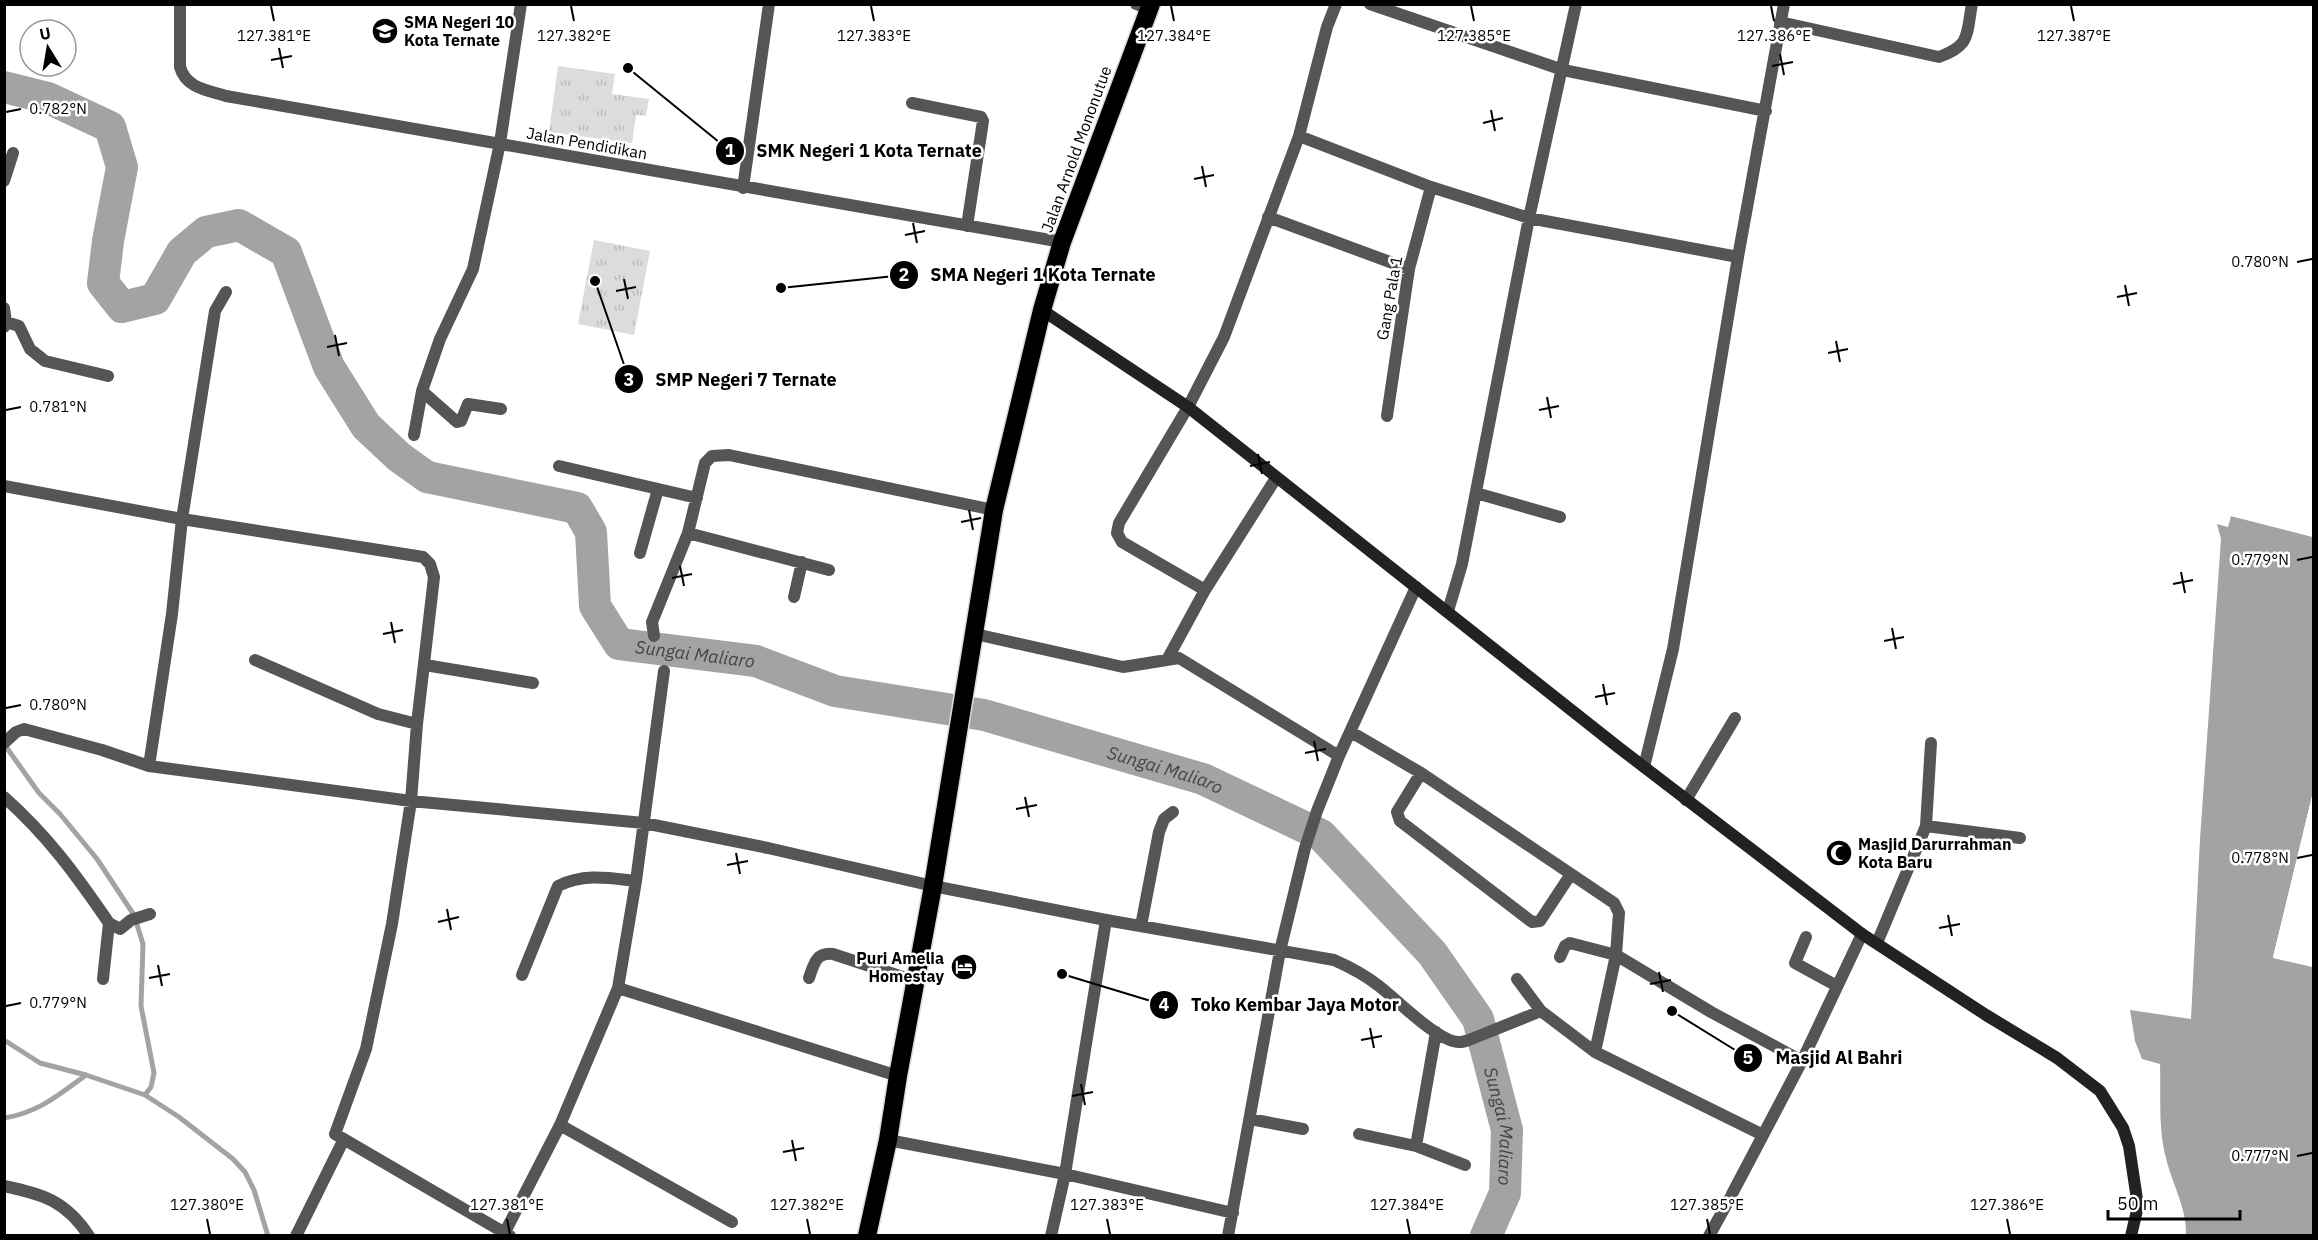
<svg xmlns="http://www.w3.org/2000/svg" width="2318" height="1240" viewBox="0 0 2318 1240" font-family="'IBM Plex Sans',sans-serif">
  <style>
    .grass { fill: url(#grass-tufts) }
    .water { fill: #a3a3a3 }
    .pier { fill: #fff }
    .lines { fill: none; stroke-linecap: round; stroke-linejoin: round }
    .stream { stroke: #a3a3a3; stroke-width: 5 }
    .river { stroke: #a3a3a3; stroke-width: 32 }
    .highway-casing { stroke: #dbdbdb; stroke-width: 21 }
    .street { stroke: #555; stroke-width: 12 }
    .secondary { stroke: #222; stroke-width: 12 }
    .highway { stroke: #000; stroke-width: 18 }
    .ticks { fill: none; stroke: #000; stroke-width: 2 }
    .labels { text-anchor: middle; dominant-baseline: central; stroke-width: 5; stroke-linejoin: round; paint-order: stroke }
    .poi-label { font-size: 16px; font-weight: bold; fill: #000; stroke: #fff; text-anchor: start }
    .street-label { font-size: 16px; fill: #000; stroke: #fff }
    .water-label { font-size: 18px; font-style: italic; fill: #444; stroke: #fff }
    .ticks-label { font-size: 15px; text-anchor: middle; fill: #000; stroke: #fff; stroke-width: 5; stroke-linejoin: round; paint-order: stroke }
    .leader { fill: none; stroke: #000; stroke-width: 2 }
    .callout-dot { fill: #000; stroke: #fff; stroke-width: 2 }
    .mark-label { font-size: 18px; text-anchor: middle; font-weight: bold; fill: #fff }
    .callout-label { font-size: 18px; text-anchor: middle; font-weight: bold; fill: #000; stroke: #fff; stroke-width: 5; stroke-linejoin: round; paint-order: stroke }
  </style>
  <defs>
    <pattern id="grass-tufts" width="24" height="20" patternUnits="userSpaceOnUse" patternTransform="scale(1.5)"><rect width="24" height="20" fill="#dcdcdc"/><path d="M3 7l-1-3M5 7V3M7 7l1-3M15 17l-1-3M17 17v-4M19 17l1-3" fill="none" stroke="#bbb"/></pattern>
  </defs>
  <rect width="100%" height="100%" fill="#fff"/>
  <!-- grass -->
  <path class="grass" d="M558,66L615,74L612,94L649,99L646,116L636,115L632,143L549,132Z
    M594,240L650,251L634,335L578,324Z"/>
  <!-- water -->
  <path class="water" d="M2231,516L2313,537V792L2273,957L2313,967V1235H2186C2187,1208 2172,1184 2166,1158C2158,1129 2161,1095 2160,1064L2142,1059L2135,1041L2130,1010L2191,1019L2200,839L2221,539L2217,524L2228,527Z"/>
  <!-- pier -->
  <path class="pier" d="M2231,513L2314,534L2313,537L2231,516Z
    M2313,792L2314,805L2277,955L2314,964L2313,967L2273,958Z"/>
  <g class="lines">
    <!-- stream -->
    <path class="stream" d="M4,744L39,793L60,814L97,859L134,915L143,944L141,1006L154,1073L151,1087L145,1095
      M4,1040L40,1063L86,1075L145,1095L179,1117L233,1159L245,1172L254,1190L268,1236
      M4,1118C38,1113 60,1094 86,1075"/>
    <!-- river -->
    <path class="river" id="s1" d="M4,87L48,98L110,127L122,167L108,241L103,283L122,307L155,299L182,252L206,232L239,225L286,252L329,367L366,426L399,457L427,477L577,508L591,532L595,606L619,644L756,661L835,691L984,715L1203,779L1321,835L1432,953L1478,1019L1507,1130L1505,1193L1486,1236"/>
    <defs>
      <path id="highway" d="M867,1236L888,1140L898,1076L933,886L994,510L1042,310L1062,242L1151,4"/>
    </defs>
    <!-- highway casing -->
    <use href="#highway" class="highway-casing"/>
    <!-- street -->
    <path class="street" d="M180,4V67C186,88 207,90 226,96L1062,242
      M1136,4L1149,9
      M1370,4L1563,70L1766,111
      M1780,22L1939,57C1971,45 1966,36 1972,4
      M912,103L981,117L983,121L967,226
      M1299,136L1327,27L1336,4
      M4,181L13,153
      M743,188L769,4
      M1268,217L1409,269
      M4,308L6,322L4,327
      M6,322L19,326L30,349L45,361L108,376
      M422,391L457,422L461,421L468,404L501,409
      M1387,416L1409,269L1431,187
      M414,435L422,391L440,339L473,269L500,143L521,4
      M559,466L697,498
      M4,486L182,519L423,557L430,564L434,577L417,724L411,801L392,924L366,1049L335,1134L510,1236
      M1476,493L1560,517
      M688,533L829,570
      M640,553L658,489
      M1205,590L1122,542L1117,533L1119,523L1188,407L1224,337L1299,136L1431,187L1529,218L1738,257
      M794,597L802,562
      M1448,611L1462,564L1529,218L1576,4
      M975,634L1123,667L1179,658L1339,756
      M654,636L652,622L688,533L705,463L712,456L729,455L994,510
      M1168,658L1205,590L1276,478
      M255,660L378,714L417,724
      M425,665L533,683
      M1351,732L1421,773L1614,903L1619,913L1616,955L1711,1012L1802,1061
      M4,743L16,732L24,729L102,750L149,766L411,801L644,823L768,848L933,886L1106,920L1334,960C1350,967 1365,975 1379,986C1395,998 1440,1044 1460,1042C1463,1042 1466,1041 1469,1040L1541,1011L1595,1052L1763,1135
      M149,766L172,614L182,519L215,311L226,292
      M1644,767L1673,649L1738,257L1784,4
      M1421,773L1397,812L1400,821L1532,922L1540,921L1571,874
      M4,797C48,836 76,875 109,923L103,979
      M1686,800L1735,718
      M1926,826L1931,743
      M1106,920L1065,1174L1233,1213
      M109,923L120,929L131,920L150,914
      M1141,926L1159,832L1164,819L1173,812
      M1806,937L1795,963L1837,986
      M1877,943L1926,826L2020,838
      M1560,957L1565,946L1570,943L1616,955L1595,1052
      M522,975L558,886C584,873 609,878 636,881
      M809,978C814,964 816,952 833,954L915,981
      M1517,979L1541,1011
      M618,988L898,1076
      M1250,1119L1303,1129
      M560,1125L732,1222
      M1359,1134L1416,1146L1436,1032
      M888,1140L1065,1174L1051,1236
      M1416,1146L1465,1165
      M4,1186C43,1194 66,1201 89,1236
      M1732,1194L1802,1061L1862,934
      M505,1232L560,1125L618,988L636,881L664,671
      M296,1236L343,1141
      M1228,1236L1280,951L1305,848L1317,811L1339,756L1416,587
      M1709,1236L1730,1198"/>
    <!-- secondary -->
    <path class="secondary" d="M1042,310L1188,407L1618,747L1862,934L1986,1015L2057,1058L2100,1091L2123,1128L2129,1146L2138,1206L2131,1236"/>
    <!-- highway -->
    <use href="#highway" class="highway"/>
  </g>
  <!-- ticks -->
  <path class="ticks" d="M271,6L274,21M571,6L574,21M871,6L874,21M1171,6L1174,21M1471,6L1474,21M1771,6L1774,21M2071,6L2074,21M279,48L283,68M1780,54L1784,75M271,60L292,56M1772,66L1793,62M1491,110L1495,131M6,112L21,109M1483,123L1503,118M1202,166L1206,187M1194,179L1214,175M913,223L917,243M905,235L925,231M2297,262L2312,259M624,279L628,299M2125,285L2129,306M616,291L636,287M2117,297L2137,293M335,335L339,356M1836,341L1840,362M327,347L347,343M1828,353L1848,349M1547,397L1551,418M6,410L21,407M1539,410L1559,406M1258,454L1262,474M1250,466L1270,462M969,510L973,530M961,522L981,518M2297,560L2312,557M680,566L684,586M2181,572L2185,593M672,578L692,574M2173,584L2193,580M391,622L395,643M1892,628L1896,649M383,634L403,630M1884,641L1904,637M1603,684L1607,705M1595,697L1615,693M6,708L21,705M1314,741L1318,761M1305,753L1326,749M1025,797L1029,817M1016,809L1037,805M736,853L740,874M2297,858L2312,855M727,865L748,861M447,909L451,930M1948,915L1952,936M438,922L459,917M1939,928L1960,924M158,965L162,986M1659,972L1663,992M149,978L170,974M1650,984L1671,980M6,1006L21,1003M1370,1028L1374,1048M1361,1040L1382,1036M1081,1084L1085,1105M1072,1096L1093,1092M792,1140L796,1161M783,1152L804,1148M2297,1156L2312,1153M207,1219L210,1234M507,1219L510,1234M807,1219L810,1234M1107,1219L1110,1234M1407,1219L1410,1234M1707,1219L1710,1234M2007,1219L2010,1234"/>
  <!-- icons -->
  <defs>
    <symbol id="school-disc" viewBox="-11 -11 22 22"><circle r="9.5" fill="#000" stroke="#fff"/><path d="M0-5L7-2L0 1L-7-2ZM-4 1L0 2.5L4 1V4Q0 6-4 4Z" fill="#fff"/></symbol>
    <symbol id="mosque-disc" viewBox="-11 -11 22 22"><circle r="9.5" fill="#000" stroke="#fff"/><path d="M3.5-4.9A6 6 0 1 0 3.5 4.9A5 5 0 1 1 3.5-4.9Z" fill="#fff"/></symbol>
    <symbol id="hotel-disc" viewBox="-11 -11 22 22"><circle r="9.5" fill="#000" stroke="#fff"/><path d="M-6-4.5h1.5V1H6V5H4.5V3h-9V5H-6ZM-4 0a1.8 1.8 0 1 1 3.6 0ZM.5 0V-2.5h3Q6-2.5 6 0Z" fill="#fff"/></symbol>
  </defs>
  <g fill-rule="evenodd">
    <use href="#school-disc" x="370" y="16" width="30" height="30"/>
    <use href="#mosque-disc" x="1824" y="838" width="30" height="30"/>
    <use href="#hotel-disc" x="949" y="952" width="30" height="30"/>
  </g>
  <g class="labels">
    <!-- poi labels -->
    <g class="poi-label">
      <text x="404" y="22">SMA Negeri 10<tspan x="404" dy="18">Kota Ternate</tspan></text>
      <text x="1858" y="844">Masjid Darurrahman<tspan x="1858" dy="18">Kota Baru</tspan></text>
      <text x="944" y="958" text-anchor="end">Puri Amelia<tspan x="944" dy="18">Homestay</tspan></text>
    </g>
    <!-- street labels -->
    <g class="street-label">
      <text transform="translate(587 143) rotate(10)">Jalan Pendidikan</text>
      <text transform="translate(1076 149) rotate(-70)">Jalan Arnold Mononutue</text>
      <text transform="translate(1389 298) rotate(-80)">Gang Pala 1</text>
    </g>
    <!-- water labels -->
    <g class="water-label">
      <text stroke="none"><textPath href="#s1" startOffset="1160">Sungai Maliaro</textPath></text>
      <text stroke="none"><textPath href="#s1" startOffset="1646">Sungai Maliaro</textPath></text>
      <text stroke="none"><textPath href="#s1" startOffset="2168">Sungai Maliaro</textPath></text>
    </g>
  </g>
  <g class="ticks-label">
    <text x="274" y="41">127.381°E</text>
    <text x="574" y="41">127.382°E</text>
    <text x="874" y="41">127.383°E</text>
    <text x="1174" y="41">127.384°E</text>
    <text x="1474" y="41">127.385°E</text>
    <text x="1774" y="41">127.386°E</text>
    <text x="2074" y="41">127.387°E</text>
    <text x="58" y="114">0.782°N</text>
    <text x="2260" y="267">0.780°N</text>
    <text x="58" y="412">0.781°N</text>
    <text x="2260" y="565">0.779°N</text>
    <text x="58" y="710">0.780°N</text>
    <text x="2260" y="863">0.778°N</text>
    <text x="58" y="1008">0.779°N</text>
    <text x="2260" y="1161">0.777°N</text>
    <text x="207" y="1210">127.380°E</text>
    <text x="507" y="1210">127.381°E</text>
    <text x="807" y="1210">127.382°E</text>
    <text x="1107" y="1210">127.383°E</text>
    <text x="1407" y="1210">127.384°E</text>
    <text x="1707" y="1210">127.385°E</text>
    <text x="2007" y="1210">127.386°E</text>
  </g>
  <!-- callouts -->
  <path class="leader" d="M628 68L730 151M781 288L904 275M595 281L629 379M1062 974L1164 1005M1672 1011L1748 1058"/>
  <g class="callout-dot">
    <circle cx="628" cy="68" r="6"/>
    <circle cx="781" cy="288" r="6"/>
    <circle cx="595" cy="281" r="6"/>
    <circle cx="1062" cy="974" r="6"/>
    <circle cx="1672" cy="1011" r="6"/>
    <circle cx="730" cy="151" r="15"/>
    <circle cx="904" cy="275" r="15"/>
    <circle cx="629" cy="379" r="15"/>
    <circle cx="1164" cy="1005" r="15"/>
    <circle cx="1748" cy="1058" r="15"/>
  </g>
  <g class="mark-label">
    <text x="730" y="157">1</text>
    <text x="904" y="281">2</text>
    <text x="629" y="386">3</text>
    <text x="1164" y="1011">4</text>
    <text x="1748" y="1064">5</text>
  </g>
  <g class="callout-label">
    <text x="869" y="157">SMK Negeri 1 Kota Ternate</text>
    <text x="1043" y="281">SMA Negeri 1 Kota Ternate</text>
    <text x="746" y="386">SMP Negeri 7 Ternate</text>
    <text x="1295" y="1011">Toko Kembar Jaya Motor</text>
    <text x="1839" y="1064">Masjid Al Bahri</text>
  </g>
  <!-- border -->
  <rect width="2318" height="1240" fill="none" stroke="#000000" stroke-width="12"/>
  <!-- north arrow -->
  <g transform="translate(48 48) rotate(349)"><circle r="28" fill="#ffffff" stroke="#999999" stroke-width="1.5"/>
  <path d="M0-4.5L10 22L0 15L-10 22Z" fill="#000000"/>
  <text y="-9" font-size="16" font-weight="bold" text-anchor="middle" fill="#000000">U</text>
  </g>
  <!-- scale -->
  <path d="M2108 1210v9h132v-9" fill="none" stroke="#000000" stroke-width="3"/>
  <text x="2117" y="1210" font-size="18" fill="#000000" stroke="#ffffff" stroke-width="4.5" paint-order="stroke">50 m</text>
</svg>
